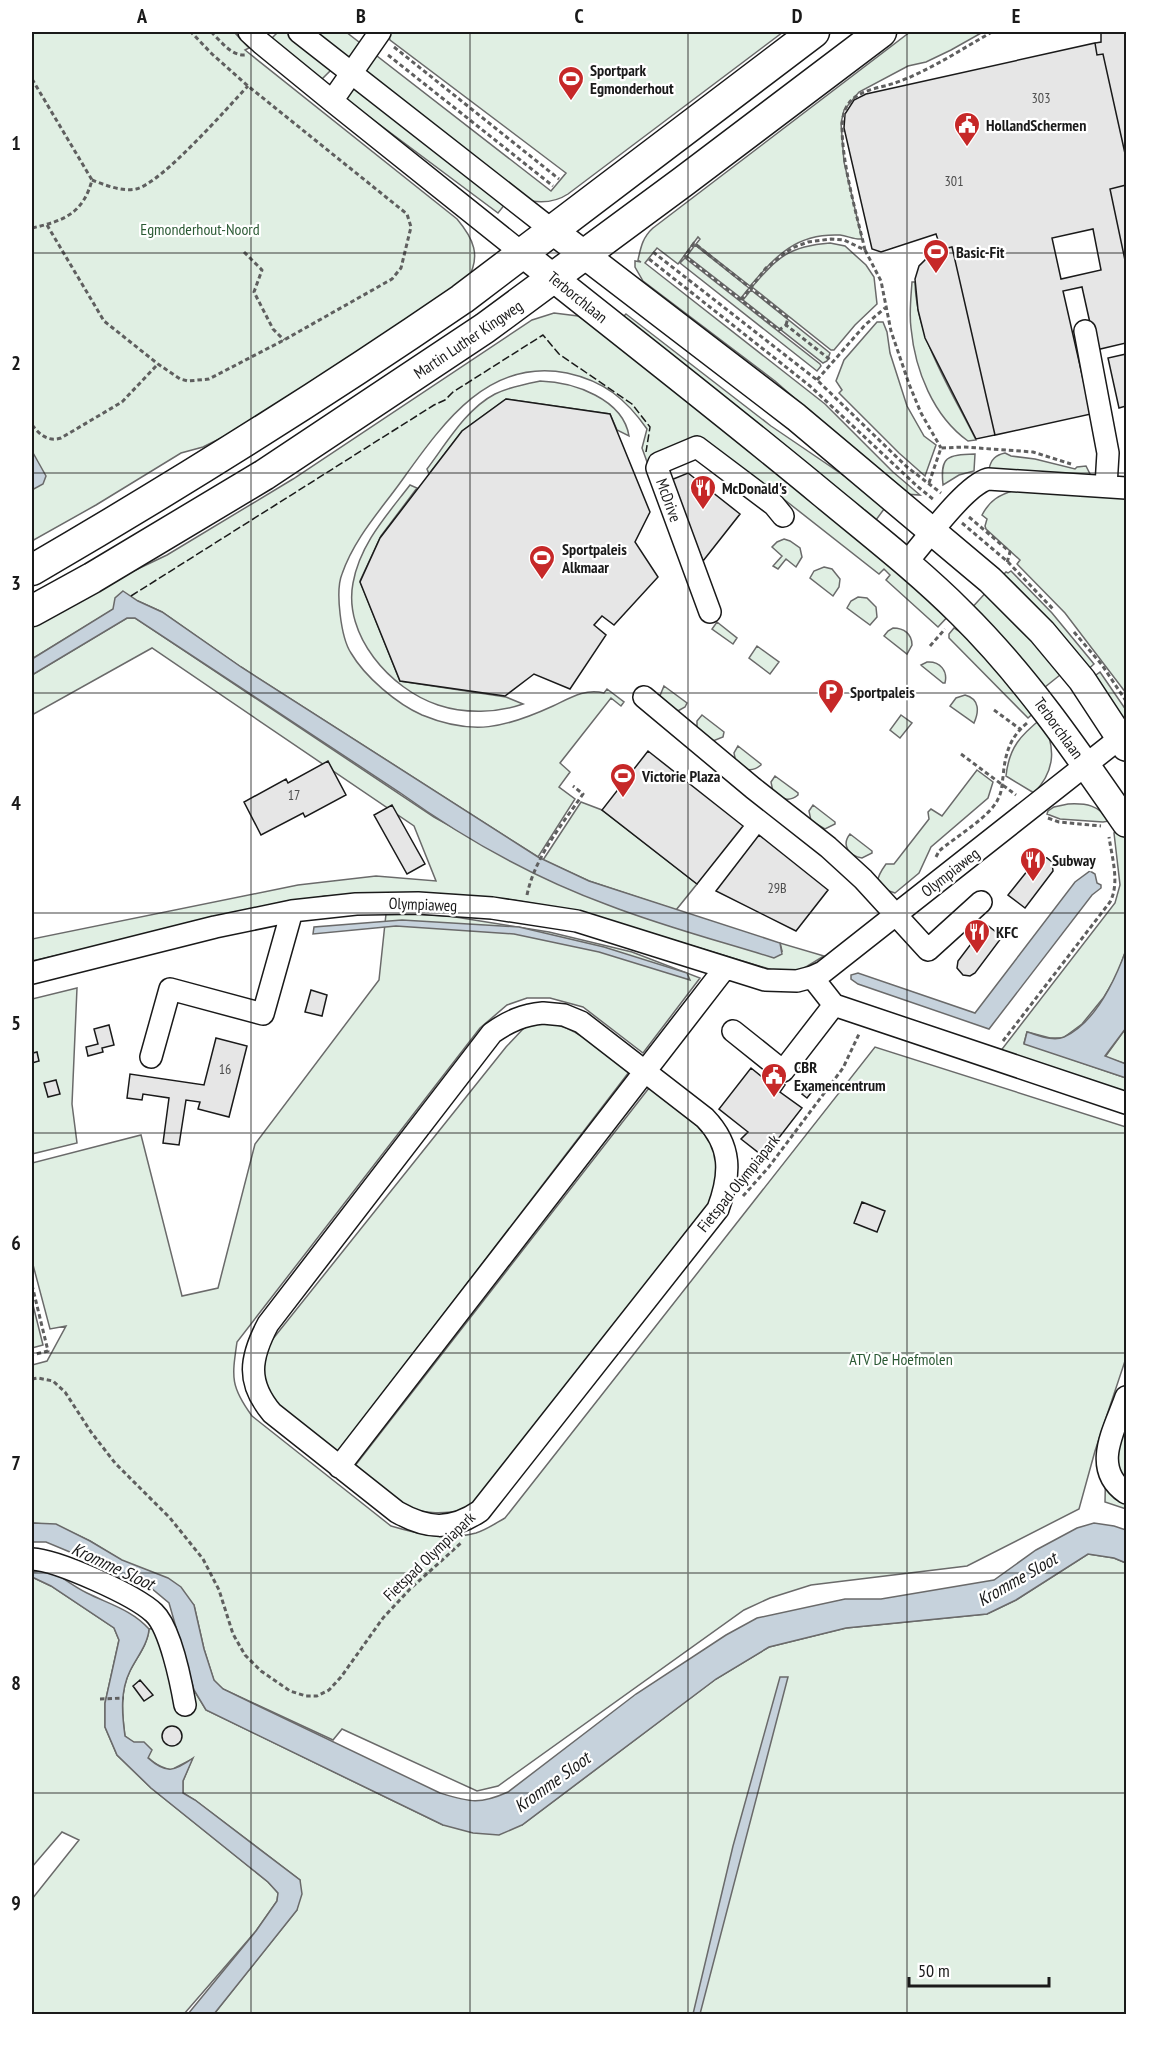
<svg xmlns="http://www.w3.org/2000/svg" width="1158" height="2046" viewBox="0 0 1158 2046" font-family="'PT Sans Narrow',sans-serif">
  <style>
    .green { fill: #e0efe3; stroke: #6a6a6a; stroke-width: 1.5 }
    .water { fill: #c6d2dc; stroke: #6a6a6a; stroke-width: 1.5 }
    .building { fill: #e6e6e6; stroke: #1a1a1a; stroke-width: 1.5; fill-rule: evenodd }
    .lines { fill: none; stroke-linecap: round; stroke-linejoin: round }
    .minor-casing { stroke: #1a1a1a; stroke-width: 24 }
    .major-casing { stroke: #1a1a1a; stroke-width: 30 }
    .highway-casing { stroke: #1a1a1a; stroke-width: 33 }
    .path { stroke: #5f5f5f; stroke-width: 3; stroke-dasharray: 4.5 3; stroke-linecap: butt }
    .minor { stroke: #fff; stroke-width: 21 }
    .major { stroke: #fff; stroke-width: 27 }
    .highway { stroke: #fff; stroke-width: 30 }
    .fence { stroke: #1a1a1a; stroke-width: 1.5; stroke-dasharray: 8 3; stroke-linecap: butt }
    .grid { fill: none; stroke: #1a1a1a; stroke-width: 1.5; stroke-opacity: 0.55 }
    .labels { text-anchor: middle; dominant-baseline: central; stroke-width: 4.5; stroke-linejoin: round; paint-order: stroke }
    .number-label { font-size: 14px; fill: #4d4d4d }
    .poi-label { font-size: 16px; font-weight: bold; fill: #1a1a1a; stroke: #fff; text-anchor: start }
    .park-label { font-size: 16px; fill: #2b5a34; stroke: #fff }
    .street-label { font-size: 16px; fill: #1a1a1a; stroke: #fff }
    .water-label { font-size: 18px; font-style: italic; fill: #1a1a1a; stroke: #fff }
    .neatline { fill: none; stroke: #1a1a1a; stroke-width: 2 }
    .grid-label { font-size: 20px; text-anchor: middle; font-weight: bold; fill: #1a1a1a }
  </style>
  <rect width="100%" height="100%" fill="#fff"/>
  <!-- green -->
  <path class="green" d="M32,32H234L249,48L245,50L457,219C473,238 482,256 467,280L263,417L203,447L181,453L96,505L32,541Z
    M278,32H288L333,68L320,81L269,41Z
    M309,32H346L551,191L566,173L390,40L389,36L383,32H783L568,194C556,202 544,203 531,201Z
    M910,32H983L951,50L926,62L908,66L859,92L844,110L841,123L844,162L862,239C855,240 848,236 840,235C796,233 777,255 750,286L696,244L700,239L698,237L678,264L657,248L645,263L825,404L893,472L920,495L904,494L775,381L643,281L635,267V261L641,262L638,260C641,246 643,237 653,228Z
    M350,82L506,203L498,213L340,95Z
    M830,243L845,246L866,265L874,277L877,304L855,325L834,350H831L752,287C778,257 789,246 830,243Z
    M695,245L749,288L741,298L687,256Z
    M685,258L820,364L821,366L817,371L680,263Z
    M912,282H915C916,338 952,391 976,440L968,441C933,416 915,370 911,328C909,313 911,297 912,282Z
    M751,290L830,353L827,361L823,363L743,300Z
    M554,313L578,316L587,322L658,375L952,612L938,627L886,580L890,575L884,569L879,574L781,497L703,445L651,473L642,448L647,429C626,399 604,381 567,373C487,357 441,426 400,483C379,512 354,539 342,574C335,591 341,638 351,653C365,677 397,704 422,715C473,736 505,728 553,706C570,698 585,688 604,693L607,689L624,702L621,706L611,698L560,763L570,772L559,787L575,799L538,857L241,667L162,612L138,601L114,609L32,659V623L107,586L106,584L167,555L293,479L532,320Z
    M626,314L771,426L887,505L876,520L623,317Z
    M877,322H883L887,332L890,353L907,406L924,436L936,445L925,476L899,453L839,393L842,390L836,381L844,360Z
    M540,381C574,382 623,399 629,436L617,430L610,414L506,399L462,431L429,474L427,469C446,444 466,409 495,394C509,387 525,384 540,381Z
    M1005,453L1011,456L1035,459L1075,469L1077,467L1086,466L1091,476L989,469C991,459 996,455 1005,453Z
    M975,454L974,471L959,475L943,485C940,456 947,455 975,454Z
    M410,485L417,488L381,536L360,581L400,681L506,697L523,704C497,713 465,714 438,705C390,689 343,635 353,583C360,544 387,515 410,485Z
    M1015,490L1126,498V693L1065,613L1017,564L1020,560L986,529L985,526L987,519L982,515C990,500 999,495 1015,490Z
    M784,539L790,541L800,548L802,557L796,567L786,559L778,569L773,566L782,556L772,547L777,542Z
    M824,567L832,569L840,579L839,587L833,596L810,578L814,571Z
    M1011,571L1052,613L1094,664L1083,674L998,580L1006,572L1008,573Z
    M989,589L1065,671L1040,691L969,611Z
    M858,597L867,598L876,607L877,617L870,625L847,608L851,601Z
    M127,618H135L434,817L516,863L570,889L782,951L780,943L824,956L801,970L779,972L578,911L513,900L407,893L325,896L251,911L32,961V939L298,885L376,876L436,881L414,826L152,648L32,715V675Z
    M717,622L737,638L733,644L712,629Z
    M893,628C904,628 912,634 912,645L907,654L884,636L888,631Z
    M954,628L963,634L1038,709L1028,718L949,638V634Z
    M757,646L779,662L770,674L749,658Z
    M927,662C940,661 948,671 945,683H943L922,666L921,665Z
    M1100,672L1126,710V735L1088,681Z
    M664,686L687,703L685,707L676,712L659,698Z
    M965,695C980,699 979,712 974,723L950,706L956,698Z
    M702,715L724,732L723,737L713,741L697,729V721Z
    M901,715L912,723L900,738L890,730Z
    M1042,718C1055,746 1057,769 1034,793L1006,776C1009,747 1021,735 1042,718Z
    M738,746L761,764V765C751,773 745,770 736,763L734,753Z
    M977,770L993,782L988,798L931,847L919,873L895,893C875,887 873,882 886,864H894L929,819L928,812L931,809L942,816Z
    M775,776L798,793V795C788,803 782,798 773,792L771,782Z
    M581,802L602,810L697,884L676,910L589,881L543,860Z
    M1068,804C1086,803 1099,805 1109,821L1103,822L1060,819L1047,814L1048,811L1054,807Z
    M813,805L835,822V824L825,829L811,821L809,811Z
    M1116,830L1126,833V950L1117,975L1104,997L1082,1024L1063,1038H1050L1027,1032L1024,1043L1126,1078V1095L999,1053L1115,903L1120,885L1114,833Z
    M850,834L872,851V853L862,858C849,856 841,845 850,834Z
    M386,914H411L449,916L549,932L632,952L700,978L643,1053L583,1007L550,998H527L507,1005L480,1028L237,1342C232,1377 230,1386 252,1416L391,1526C418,1534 447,1541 476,1533C486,1530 496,1523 505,1518L875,1047L1126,1127V1358L1095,1451L1079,1509L967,1566L811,1585L770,1598L744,1610L498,1786L477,1791L342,1729L333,1740L223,1689L214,1681L204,1649L194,1605L90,1541L56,1525L32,1523V1365L47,1361L66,1326L50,1329L32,1261V1163L141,1135L182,1296L218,1288L255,1144L379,980Z
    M77,988L72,1104L77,1143L32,1154V999Z
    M534,1022C572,1020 599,1050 629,1072L337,1453L269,1399L263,1374L268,1345L506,1047L523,1029Z
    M1126,1028V1064L1105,1057Z
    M649,1088C676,1108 717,1132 719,1170C720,1180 711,1195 708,1205L470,1510C449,1513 422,1516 401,1505C384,1495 369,1479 354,1467Z
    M32,1301L43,1345L32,1348Z
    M1126,1401V1509L1105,1502L1106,1453Z
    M1088,1554L1114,1558L1126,1563V2014H214L297,1910L300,1880L195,1800L183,1793V1781L192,1759L171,1770C147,1764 144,1749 125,1736C122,1714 120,1691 130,1671C137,1657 148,1644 149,1629L157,1628L177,1693L194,1690L206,1710L443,1825H522L716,1679L769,1647L846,1628L987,1614L1016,1600Z
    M32,1577L51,1586L114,1628L119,1640L105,1703V1727L117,1755L151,1788L268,1882L278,1893L277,1901L256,1931L184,2014H32V1899L79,1840L62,1832L32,1867Z"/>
  <!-- water -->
  <path class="water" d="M32,451L46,476L43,484L32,490Z
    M123,591L138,601L162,612L241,667L538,857L589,881L780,943L782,954L774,958C719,941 662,926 608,905C534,878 463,838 399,792L135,618H127L32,675V659L113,609L115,598Z
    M1090,871L1095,874L1097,883L1101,885V888L1092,895L989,1029L858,984L851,979V975L858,973L975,1013L1075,882Z
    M402,920L519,927L604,947L687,973L690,980L599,952L514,934L396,926L313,934L314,927Z
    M1126,950V1028L1105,1056L1126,1064V1078L1024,1044L1027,1032C1038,1035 1053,1042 1064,1037C1095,1023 1115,980 1126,950Z
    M32,1523L56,1524L90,1541L122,1560L168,1578L181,1587L194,1605L204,1649L214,1680L223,1689L440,1793C470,1802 479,1805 508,1792L636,1694L726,1635L757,1618L845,1599H881L994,1580L1036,1550L1077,1528L1094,1523L1114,1526L1126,1530V1563L1114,1558L1088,1554L1016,1600L987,1614L846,1628L769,1647L716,1679L522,1825L499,1835L473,1833L443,1825L206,1710L194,1690L169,1603L151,1588L121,1578L101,1565L46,1542H32Z
    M50,1570C62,1577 74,1587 87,1593C109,1604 132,1610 149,1629C148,1644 137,1657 130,1671C120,1691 122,1714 125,1736L134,1742H144L152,1750L148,1758C166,1774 174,1772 193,1758L183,1781V1793L195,1800L300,1880L302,1894L297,1910L214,2014H188L256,1931L277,1901L278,1893L268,1882L151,1788L117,1755L105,1727V1703L119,1640L114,1628L51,1586L32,1577V1572Z
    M780,1677H788L700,2014H693L733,1846Z"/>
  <!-- building -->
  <path class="building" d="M1101,32H1126V158L1103,54L1097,55L1095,43L1101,42Z
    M1095,43L1097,55L1103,54L1126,158V185L1110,189L1126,265V343L1096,350L1082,287L1063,291L1091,414L995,435L952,247L941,249L936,234L881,252L872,249L844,128L845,114L854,100L866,94ZM1093,229L1101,270L1061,279L1052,238Z
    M1126,185V265L1110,189Z
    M952,247L995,435L976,439L925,338L918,310L915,279L919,266L933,252Z
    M1126,354V406L1119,408L1108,358Z
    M506,399L610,414L650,512L635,542L658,577L614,625L602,616L594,625L606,635L570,689L534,674L505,696L400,681L360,582L380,538L462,431Z
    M688,473L740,514L703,561L699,551L696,552L671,480Z
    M648,751L743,826L697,884L602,810Z
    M328,761L346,795L305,817L303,813L261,835L244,802L286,779L288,783Z
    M392,805L425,864L407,874L374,815Z
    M759,835L828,890L796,931L716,891Z
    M1042,857L1047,858L1052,862L1053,871L1025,908L1008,895L1036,860Z
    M986,924L1002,937L975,973L970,976L963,975L957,968L958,961Z
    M311,990L327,995L322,1016L305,1012Z
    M109,1025L114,1045L102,1048L103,1052L88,1056L86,1047L98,1044L94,1029Z
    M216,1038L247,1046L229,1117L198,1109L200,1102L186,1100L179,1145L163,1143L169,1098L143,1094L142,1100L127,1098L130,1074L204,1085Z
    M32,1046L33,1053L37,1052L39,1061L32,1063Z
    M751,1068L772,1085L777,1079L785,1085L780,1092L802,1108L764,1157L741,1139L748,1132L719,1109Z
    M56,1080L60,1094L48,1097L44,1083Z
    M809,1084L815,1088L807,1098L802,1094Z
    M862,1202L885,1211L877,1232L854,1223Z
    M140,1680L153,1695L144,1701L133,1686Z
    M162 1736a10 10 0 1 1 20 0a10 10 0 1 1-20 0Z"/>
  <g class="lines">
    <defs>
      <path id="minor" d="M249,32L261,43L332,101L522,253
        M299,32L552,230
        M332,101L380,32
        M1085,331L1108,453L1106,486
        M906,563C924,543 964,486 988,479L1126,488
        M710,612L657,468L659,463L697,447L774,505L783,516
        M644,697L753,788L828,847L863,879L928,950L981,902
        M32,973L215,927L292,911L356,904L418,903L492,908L577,921L765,980L797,981L812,977L823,972L1120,738
        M812,977L834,1005L1126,1103
        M543,1013L564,1015L581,1022L705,1118C732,1146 731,1174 718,1209L480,1511C451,1531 427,1529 397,1512L272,1413C246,1382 250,1358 268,1324L492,1033C509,1021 523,1015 543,1013Z
        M733,1031L783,1071L834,1005
        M151,1057L170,989L263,1014L292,911
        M1126,1397C1115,1429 1090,1468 1126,1493
        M339,1467L725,968
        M32,1559C57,1560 135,1595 154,1613C170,1628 181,1682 185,1705"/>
      <path id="major" d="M552,230L796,417L990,580L1042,632L1082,680L1126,747
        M522,253C622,333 724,412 823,494C870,533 918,570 961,613C1025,676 1075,749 1126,823"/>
      <path id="highway" d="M32,570C178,485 322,395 462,299L814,32
        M32,611L92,578L264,475L485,328L684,181L881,32"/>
    </defs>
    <!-- minor casing -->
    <use href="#minor" class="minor-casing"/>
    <!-- major casing -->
    <use href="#major" class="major-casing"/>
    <!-- highway casing -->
    <use href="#highway" class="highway-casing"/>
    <!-- path -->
    <path class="path" d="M211,32C221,41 231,56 245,55
      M394,47L559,179
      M388,55L553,186
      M32,79L92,180C83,214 63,221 32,228
      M92,180C105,185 122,192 136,189C162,183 227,108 248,86
      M47,225L104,321L158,364L180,379L188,381L209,379L284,340L392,279L401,268L411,227L407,214L248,86L212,54L191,32
      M865,250C858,219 834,138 845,110C853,90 877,89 895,83C929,71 960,50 992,32
      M244,252L262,270L254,292L273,329L284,340
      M653,252L817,380L907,467L941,493
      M649,259L810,386L917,486L934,500
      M741,300L766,268L792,248L808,242L831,239L844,240L865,250L881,281L891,331L909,384L921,413L941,448
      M786,325L788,318L694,243L685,256L779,330L786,325L833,362
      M817,380L865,325L885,308
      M32,425C40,435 48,442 61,438L122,402L158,364
      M929,483L941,448L964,447L1033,452L1071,464
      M969,517L1010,552L1007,563
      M962,523L1008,562L1053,609
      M1074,632L1102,665L1126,701
      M930,646L945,629
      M994,710L1020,729
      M961,754L1016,795
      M1048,818L1059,822L1101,826
      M936,857L939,851C954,838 991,816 998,799C1002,792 1002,784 1003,777C1005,755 1009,738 1027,723
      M527,895C535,857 561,826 583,794L573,786
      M1003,1041L1110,902C1120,883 1112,858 1109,837
      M743,1196L768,1168L843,1068L859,1034
      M32,1285L48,1351L32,1355
      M32,1379L38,1378L53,1381L65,1392L91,1432L115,1463L170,1518L203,1559L219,1590L233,1634L245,1655L261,1671L290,1691L306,1696H317L329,1690L341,1677L383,1618L410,1589L461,1543
      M100,1699L124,1698"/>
    <!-- minor -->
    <use href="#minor" class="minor"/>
    <!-- major -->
    <use href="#major" class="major"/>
    <!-- highway -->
    <use href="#highway" class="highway"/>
    <!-- fence -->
    <path class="fence" d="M131,596L434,405L445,400L453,392L543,335L559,354L632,404L650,427L646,452"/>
  </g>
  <!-- grid -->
  <path class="grid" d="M251,32V2014M470,32V2014M688,32V2014M907,32V2014M32,253H1126M32,473H1126M32,693H1126M32,913H1126M32,1133H1126M32,1353H1126M32,1573H1126M32,1793H1126"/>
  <!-- icons -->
  <defs>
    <symbol id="stadium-pin" viewBox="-11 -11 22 30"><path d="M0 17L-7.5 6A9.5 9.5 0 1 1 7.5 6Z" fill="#c62828" stroke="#fff"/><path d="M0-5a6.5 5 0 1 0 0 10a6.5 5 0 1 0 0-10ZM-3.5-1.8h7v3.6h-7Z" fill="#fff"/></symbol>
    <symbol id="civic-pin" viewBox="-11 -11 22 30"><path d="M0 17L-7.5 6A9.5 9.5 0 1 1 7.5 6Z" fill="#c62828" stroke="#fff"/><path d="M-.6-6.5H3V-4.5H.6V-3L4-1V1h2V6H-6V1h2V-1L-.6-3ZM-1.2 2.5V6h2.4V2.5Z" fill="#fff"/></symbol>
    <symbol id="restaurant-pin" viewBox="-11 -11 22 30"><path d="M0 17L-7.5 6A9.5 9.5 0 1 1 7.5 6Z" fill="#c62828" stroke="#fff"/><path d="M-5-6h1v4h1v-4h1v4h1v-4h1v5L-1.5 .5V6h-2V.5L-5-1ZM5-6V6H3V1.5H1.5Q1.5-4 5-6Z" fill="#fff"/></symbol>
    <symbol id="parking-pin" viewBox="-11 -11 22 30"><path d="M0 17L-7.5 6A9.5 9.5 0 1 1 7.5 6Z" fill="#c62828" stroke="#fff"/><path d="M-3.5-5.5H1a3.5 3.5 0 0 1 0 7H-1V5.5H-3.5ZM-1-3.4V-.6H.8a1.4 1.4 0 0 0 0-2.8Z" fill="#fff"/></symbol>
  </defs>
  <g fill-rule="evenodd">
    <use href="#stadium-pin" x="556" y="64" width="30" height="40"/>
    <use href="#civic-pin" x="952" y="110" width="30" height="40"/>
    <use href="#stadium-pin" x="921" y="237" width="30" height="40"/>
    <use href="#restaurant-pin" x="688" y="473" width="30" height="40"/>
    <use href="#stadium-pin" x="527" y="543" width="30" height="40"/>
    <use href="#parking-pin" x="816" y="677" width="30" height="40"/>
    <use href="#stadium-pin" x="608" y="761" width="30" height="40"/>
    <use href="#restaurant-pin" x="1018" y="845" width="30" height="40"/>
    <use href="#restaurant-pin" x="962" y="917" width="30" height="40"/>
    <use href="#civic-pin" x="759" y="1061" width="30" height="40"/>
  </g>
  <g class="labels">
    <!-- number labels -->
    <g class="number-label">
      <text x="1041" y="98">303</text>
      <text x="954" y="181">301</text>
      <text x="294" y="795">17</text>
      <text x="777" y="888">29B</text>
      <text x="225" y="1069">16</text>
    </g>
    <!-- poi labels -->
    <g class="poi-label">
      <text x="590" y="70">Sportpark<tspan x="590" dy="18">Egmonderhout</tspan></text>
      <text x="986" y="125">HollandSchermen</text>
      <text x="956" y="252">Basic-Fit</text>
      <text x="722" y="488">McDonald's</text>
      <text x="562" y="549">Sportpaleis<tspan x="562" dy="18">Alkmaar</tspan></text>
      <text x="850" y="692">Sportpaleis</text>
      <text x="642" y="776">Victorie Plaza</text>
      <text x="1052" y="860">Subway</text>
      <text x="996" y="932">KFC</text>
      <text x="794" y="1067">CBR<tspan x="794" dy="18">Examencentrum</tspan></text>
    </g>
    <!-- park labels -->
    <g class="park-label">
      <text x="200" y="229">Egmonderhout-Noord</text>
      <text x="901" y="1359">ATV De Hoefmolen</text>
    </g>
    <!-- street labels -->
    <g class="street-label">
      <text transform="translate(578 297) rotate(39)">Terborchlaan</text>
      <text transform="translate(468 339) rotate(-34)">Martin Luther Kingweg</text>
      <text transform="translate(669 500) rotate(70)">McDrive</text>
      <text transform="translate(1059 728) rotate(54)">Terborchlaan</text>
      <text transform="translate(950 872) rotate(-38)">Olympiaweg</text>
      <text transform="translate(423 904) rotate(2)">Olympiaweg</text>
      <text transform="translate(738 1183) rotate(-51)">Fietspad Olympiapark</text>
      <text transform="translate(429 1556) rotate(-44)">Fietspad Olympiapark</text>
    </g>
    <!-- water labels -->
    <g class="water-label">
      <text transform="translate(113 1566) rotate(25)">Kromme Sloot</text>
      <text transform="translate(1017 1579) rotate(-30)">Kromme Sloot</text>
      <text transform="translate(552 1782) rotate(-36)">Kromme Sloot</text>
    </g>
  </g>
  <!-- border -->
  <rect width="1158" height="2046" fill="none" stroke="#ffffff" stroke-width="66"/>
  <!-- scale -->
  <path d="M909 1977v9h140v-9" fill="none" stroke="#1a1a1a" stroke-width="3"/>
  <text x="918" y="1977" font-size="18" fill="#1a1a1a" stroke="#ffffff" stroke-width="4.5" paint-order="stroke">50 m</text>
  <rect x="33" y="33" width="1092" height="1980" class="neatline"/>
  <g class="grid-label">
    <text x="142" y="23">A</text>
    <text x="361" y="23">B</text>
    <text x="579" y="23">C</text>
    <text x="797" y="23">D</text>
    <text x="1016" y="23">E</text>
    <text x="16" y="150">1</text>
    <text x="16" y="370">2</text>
    <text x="16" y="590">3</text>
    <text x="16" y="810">4</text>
    <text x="16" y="1030">5</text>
    <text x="16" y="1250">6</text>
    <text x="16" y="1470">7</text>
    <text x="16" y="1690">8</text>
    <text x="16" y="1910">9</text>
  </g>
</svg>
